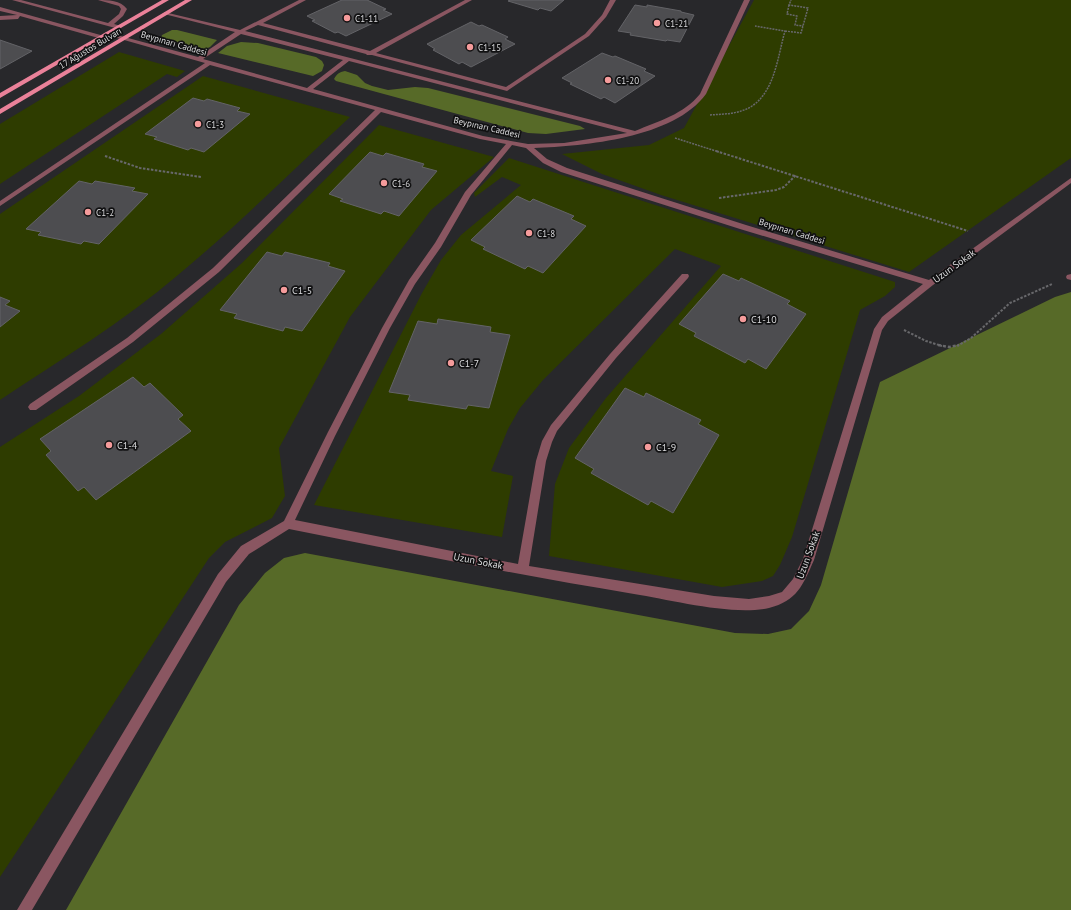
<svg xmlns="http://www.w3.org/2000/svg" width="1071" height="910" viewBox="0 0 1071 910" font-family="'PT Sans',sans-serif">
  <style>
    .green { fill: #2e3c00 }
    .forest { fill: #576a28 }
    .building { fill: #4d4d50; stroke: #636367 }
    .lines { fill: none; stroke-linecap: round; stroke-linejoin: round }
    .path-far2 { stroke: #68686b; stroke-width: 1.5; stroke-dasharray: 2 1; stroke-linecap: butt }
    .path-far1 { stroke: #68686b; stroke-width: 2; stroke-dasharray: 2.5 1.5; stroke-linecap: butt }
    .path { stroke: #68686b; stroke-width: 2.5; stroke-dasharray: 3 2; stroke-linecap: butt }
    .minor { fill: #8a5661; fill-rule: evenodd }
    .major { fill: #ea8199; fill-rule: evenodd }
    .poi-dot { fill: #f59b9b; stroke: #111112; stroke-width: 1.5 }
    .labels { text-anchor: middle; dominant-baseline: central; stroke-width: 3.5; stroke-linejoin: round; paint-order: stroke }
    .far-poi-label { font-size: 9px; fill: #dbdbdd; stroke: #111112; text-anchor: start }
    .far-street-label { font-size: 9px; fill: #dbdbdd; stroke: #111112 }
    .street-label { font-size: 10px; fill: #dbdbdd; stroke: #111112 }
    .poi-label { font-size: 10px; fill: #dbdbdd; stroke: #111112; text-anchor: start }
  </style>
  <rect width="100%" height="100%" fill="#28282b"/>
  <!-- green -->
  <path class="green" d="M754,0H1071V158L909,272L661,195L602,174L562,154L649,145L684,128Z
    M119,52L185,71L177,77L167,74L0,184V124Z
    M203,76L350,117C293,170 238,225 178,275C123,322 60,360 0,400V214Z
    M379,125L494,157L431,210L350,317L279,448L285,496L272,518L225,542L209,558L0,877V447L79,396L161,334L242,263Z
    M509,158L895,282V287L885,296L860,310L792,537L780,565L773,576L762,581L722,587L549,556L555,484L569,448L606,398L721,266L675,249L543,380L520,408L508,429L491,471L513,476L502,537L314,505L422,293L441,260L461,235L521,185L502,177L475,197L474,193Z"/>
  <!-- forest -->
  <path class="forest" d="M172,30H177L217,40L210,47L205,49L161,38L162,35Z
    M241,42L258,43L316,57L322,61L324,65L322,71L313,76L218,53L227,46Z
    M345,71L357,75L365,83L372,86L388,90L415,87L428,88L580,126L585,129L546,134L528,133L336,81L334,79C337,74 339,72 345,71Z
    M1071,292V910H66L239,605L265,573L284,558L305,553L735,633L768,634L791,629L809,611L821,585L880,382L1055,297Z"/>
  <!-- building -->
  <path class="building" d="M342,0H367L386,9L383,10L392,14L346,36L338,32L335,33L312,21L315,20L307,16Z
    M510,0H509H564L551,11L540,8L538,10L508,1Z
    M635,5L647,7V5L681,11V12L694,15L680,42L667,40L666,41L630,35L631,33L618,31Z
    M471,22L479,26L482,25L508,37L505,39L515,44L471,67L462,62L459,64L433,50L435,49L427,44Z
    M0,40L32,51L0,69Z
    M602,53L613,57L615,56L646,69L644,71L655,76L615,103L604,97L601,99L570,84L572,83L562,78Z
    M193,98L204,101L207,99L240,108L237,111L250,114L204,152L191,148L188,150L154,139L157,137L145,134Z
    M370,152L383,156L386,153L424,164L422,167L437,171L399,216L384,211L381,214L340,201L343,199L329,194Z
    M79,181L92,184L95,181L135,188L132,191L148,194L99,244L84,241L81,244L38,235L41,232L26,229Z
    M517,196L530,202L533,199L574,216L571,219L586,226L543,273L528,266L525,269L483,249L485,247L471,240Z
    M267,252L282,256L285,252L330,263L328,266L345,271L302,331L285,327L283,331L234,318L237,314L220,310Z
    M723,274L739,281L741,278L790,301L787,304L806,314L766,369L748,359L745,363L694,336L696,333L679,324Z
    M0,297L10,301L5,305L20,311L0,327Z
    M438,319L491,327L490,332L510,335L489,408L468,405L466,409L408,400L410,395L389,392L418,321L437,324Z
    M133,377L144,387L150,383L183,415L178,419L191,431L96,500L84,487L78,491L46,455L51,451L40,439Z
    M625,388L644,397L646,393L701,420L698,424L719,435L673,513L651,501L648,505L591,473L594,469L575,458Z"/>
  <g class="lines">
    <!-- path-far2 -->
    <path class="path-far2" d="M789,5L787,14L797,16L795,25L803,26
      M785,31L801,33L808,8L789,5L791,0
      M710,115C724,114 740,114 752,106C775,91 778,55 785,31L755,26
      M675,138L719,152"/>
    <!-- path-far1 -->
    <path class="path-far1" d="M716,151L968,231
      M105,156L140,168L201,177
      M719,198L776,190L784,187L796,175
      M904,330L926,341L942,346
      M957,346L971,338L1010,303L1052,284"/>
    <!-- path -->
    <path class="path" d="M938,345L949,347L959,345"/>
    <!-- minor -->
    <path class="minor" d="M12,0H21L108,23L119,14L121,9L119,6L98,0C109,0 120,0 127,9L123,16L114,24L121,26L122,27L119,29Z
      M299,0H306L263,23L370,51L465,0H472L376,53L506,87L585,34L602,15L610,0H616L606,17L589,36L507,91L372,55H367L366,54L258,25L245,31L635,131C659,121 684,114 700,94L744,0H750L706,94C674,138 585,146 534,148L547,159L567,168L746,225L929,280L1071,178V183L933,285L888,321L882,330L814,560C803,585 797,601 769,608C732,616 672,600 634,594C518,575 404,552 289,529L249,554L226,582L32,910H17L218,574L241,546L284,521L328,432L382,328L409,280L435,243L465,192L506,144L480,139L381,112L219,272L133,342L36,410H30L28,407L30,404L127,338L213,268L375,110L210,65L0,206V201L205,63L103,34L106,32L198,57L235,32L164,14V12L240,30ZM241,34L343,60L307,88L203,59ZM349,61L627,133L564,143L528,144L483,136L313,89ZM512,145L526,148L543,163L561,172L740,229L923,284L882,317L874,329L803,559L793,579L782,592L769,596L749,599L714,596L529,566L546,461L552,442L557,431L616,358L688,278L689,276L688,274H682L610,354L551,425L542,441L536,461L518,564L295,520L335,436L390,328L415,284L441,247L471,195Z
      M0,7L104,36L105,37L102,39L20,16L18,19L0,20V16L17,15L0,11Z
      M1071,274V280L1067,279L1066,277L1067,275Z"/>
    <!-- major -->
    <path class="major" d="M162,0H169L0,98V93Z
      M185,0H192L0,114V109Z"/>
  </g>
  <!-- markers -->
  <g class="poi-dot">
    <circle cx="347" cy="18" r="4"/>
    <circle cx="657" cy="23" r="4"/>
    <circle cx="470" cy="47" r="4"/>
    <circle cx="608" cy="80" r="4"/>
    <circle cx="198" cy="124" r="4"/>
    <circle cx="384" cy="183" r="4"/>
    <circle cx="88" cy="212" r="4"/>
    <circle cx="529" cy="233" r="4"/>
    <circle cx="284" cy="290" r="4"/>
    <circle cx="743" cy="319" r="4"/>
    <circle cx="451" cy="363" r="4"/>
    <circle cx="109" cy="445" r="4"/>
    <circle cx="648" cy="447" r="4"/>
  </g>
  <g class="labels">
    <!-- far-poi labels -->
    <g class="far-poi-label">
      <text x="355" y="18">C1-11</text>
      <text x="665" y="23">C1-21</text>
      <text x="478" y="47">C1-15</text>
      <text x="616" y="80">C1-20</text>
      <text x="206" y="124">C1-3</text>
      <text x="392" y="183">C1-6</text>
      <text x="96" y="212">C1-2</text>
      <text x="537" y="233">C1-8</text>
    </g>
    <!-- far-street labels -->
    <g class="far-street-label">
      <text transform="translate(174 43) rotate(16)">Beypınarı Caddesi</text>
      <text transform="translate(90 48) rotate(-31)">17 Ağustos Bulvarı</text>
      <text transform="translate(487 127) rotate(13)">Beypınarı Caddesi</text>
      <text transform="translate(792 231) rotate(17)">Beypınarı Caddesi</text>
    </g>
    <!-- street labels -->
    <g class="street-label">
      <text transform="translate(954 266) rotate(-36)">Uzun Sokak</text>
      <text transform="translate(808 555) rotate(-70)">Uzun Sokak</text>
      <text transform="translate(478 561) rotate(11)">Uzun Sokak</text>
    </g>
    <!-- poi labels -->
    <g class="poi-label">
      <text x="292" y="290">C1-5</text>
      <text x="751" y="319">C1-10</text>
      <text x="459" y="363">C1-7</text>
      <text x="117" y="445">C1-4</text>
      <text x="656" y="447">C1-9</text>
    </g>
  </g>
</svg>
